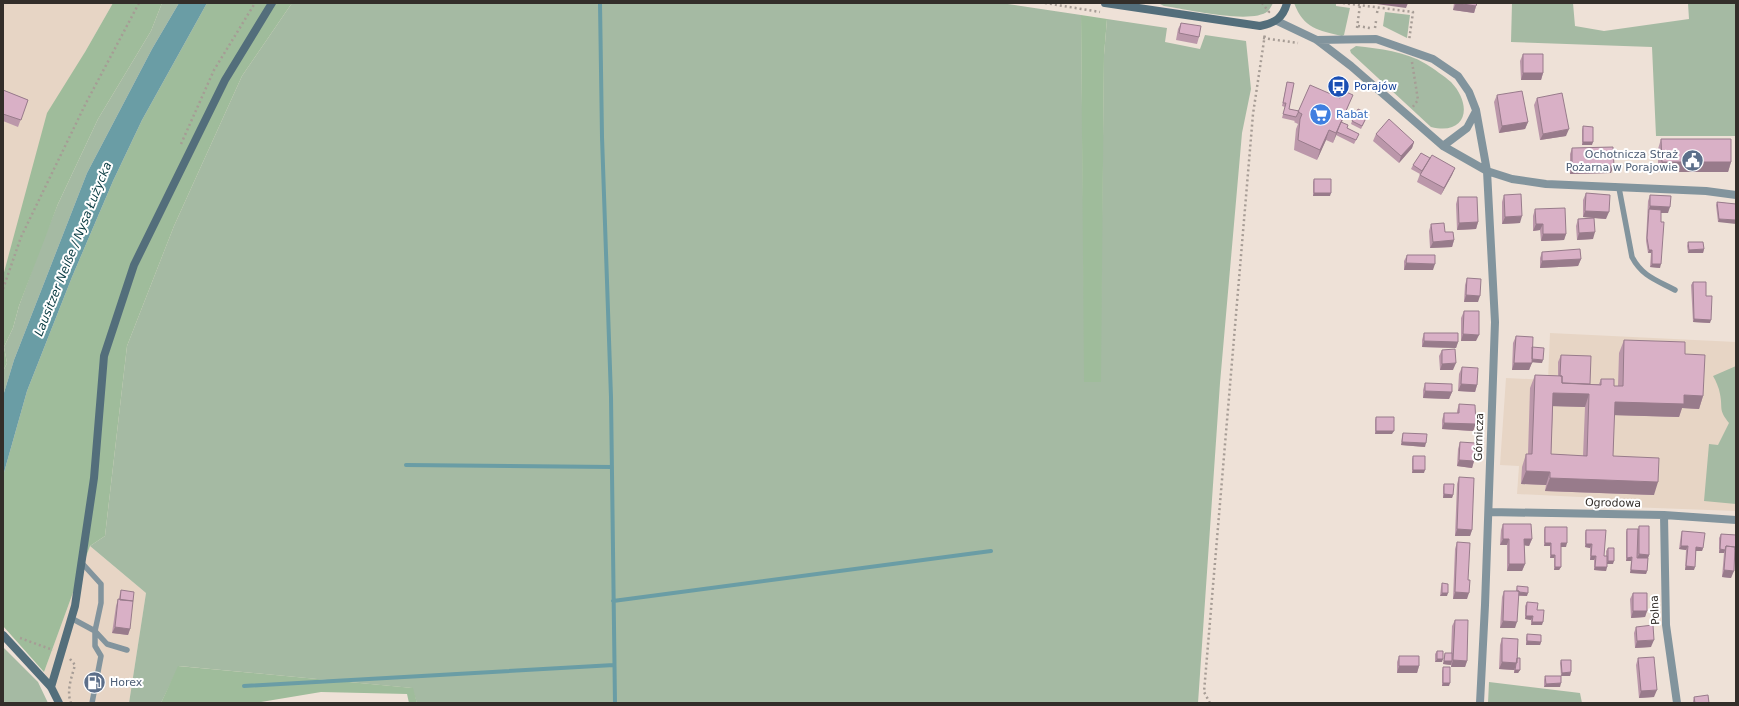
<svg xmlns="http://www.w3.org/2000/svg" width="1739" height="706" viewBox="0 0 1739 706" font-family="'DejaVu Sans',sans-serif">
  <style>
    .built { fill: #e7d5c5 }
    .green { fill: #a5baa3 }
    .forest { fill: #9fbc9b }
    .water { fill: #6a9da5 }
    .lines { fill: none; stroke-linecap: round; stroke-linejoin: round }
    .stream { stroke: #6a9da5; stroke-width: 4 }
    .path { stroke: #a69c95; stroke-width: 2.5; stroke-dasharray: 2 3; stroke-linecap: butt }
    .lane { stroke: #82949d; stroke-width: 5.5 }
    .street { stroke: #82949d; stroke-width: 8 }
    .secondary { stroke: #536e7b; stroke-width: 8 }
    .wall { fill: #bb97aa; fill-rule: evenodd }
    .shaded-wall { fill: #987b8b }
    .building { fill: #d9b0c6; stroke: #987b8b; fill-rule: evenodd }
    .labels { text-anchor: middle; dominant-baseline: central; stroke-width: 4; stroke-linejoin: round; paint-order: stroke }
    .transit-label { font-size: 11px; fill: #164399; stroke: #fff; text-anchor: start }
    .shop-label { font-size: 11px; fill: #366cbe; stroke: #fff; text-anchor: start }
    .service-label { font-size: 11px; fill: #4e5e75; stroke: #fff; text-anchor: end }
    .street-label { font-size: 11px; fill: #332e2a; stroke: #fff }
    .water-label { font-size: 12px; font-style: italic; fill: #093b42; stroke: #fff }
  </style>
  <rect width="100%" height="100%" fill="#eee1d7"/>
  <!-- built -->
  <path class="built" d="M3,3H113L85,52L15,235L3,276Z
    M1550,333L1736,342V511L1602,506L1601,498L1517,494L1519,466L1500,465L1506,378L1548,380Z
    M90,546L146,593L129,703H61L44,672Z"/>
  <!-- green -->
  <path class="green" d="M162,3H179L152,49L87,173L14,360L3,396V371L7,363L4,347L13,328L19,306L42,243L58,204L98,119L151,31Z
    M292,3H1001L1081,15L1085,382H1100L1104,55L1107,19L1167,28L1165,42L1200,49L1205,35L1246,41L1251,89L1242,133L1220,383L1198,703H417L412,688L179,666L161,703H129L146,593L90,546L105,536L127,346L174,226L242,76Z
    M1158,3H1273C1272,5 1270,9 1268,11C1252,25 1186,9 1164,6Z
    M1294,3H1336V6L1350,8L1344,35L1342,36C1318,30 1304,29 1294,3Z
    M1512,3H1573L1575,26L1604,31L1689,19L1688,3H1736V136H1656L1652,47L1511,42Z
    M1385,12L1410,15L1407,38L1383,26Z
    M1356,46C1380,49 1405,51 1426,64C1434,69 1444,76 1451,82C1473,105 1467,136 1431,127L1351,53L1350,50Z
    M1736,366V504L1704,501L1709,444L1718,445L1729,423C1718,409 1723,409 1720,394C1719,388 1716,381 1713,376Z
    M3,647L38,682L48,703H3Z
    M1489,682L1580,693L1582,703H1488Z"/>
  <!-- forest -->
  <path class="forest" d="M113,3H162L151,31L98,119L58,204L19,306L13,328L4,347L7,363L3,371V276L47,113L85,52Z
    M207,3H292L242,76L174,226L127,346L105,536L90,546L44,672L3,626V476L27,391L72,277L113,181L142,120Z
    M1081,15L1107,19L1104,55L1101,382H1084Z
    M178,666L413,688L417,703H409L407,694L321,692L255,703H161Z"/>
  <!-- water -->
  <path class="water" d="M179,3H207L142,120L113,181L72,277L27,391L3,476V396L14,360L87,173L152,49Z"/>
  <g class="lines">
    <!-- stream -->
    <path class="stream" d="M600,3L602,137L611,397L615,703
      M406,465L612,467
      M613,601L991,551
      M244,686L614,665"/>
    <!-- path -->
    <path class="path" d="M1045,3L1100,12
      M1262,3L1269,12L1267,13
      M1343,3L1413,12L1409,41
      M1377,13L1378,8
      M1358,26L1370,28
      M1357,28L1360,5
      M1375,28L1376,21
      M1263,38L1298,43
      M1412,62L1418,100L1412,108
      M181,144L214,70L255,3
      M3,289L21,237L86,103L139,3
      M20,638L53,650
      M70,659L75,665C72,676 66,691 71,703
      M1210,703L1204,692L1253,114L1265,34"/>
    <!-- lane -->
    <path class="lane" d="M1619,188L1632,257C1642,276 1656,280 1675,290
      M81,562L101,584V603L95,631V646L101,656L92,703
      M71,618L95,631L107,644L127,650"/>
    <!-- street -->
    <path class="street" d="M1277,21L1317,40L1351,66L1443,146L1487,171L1512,179L1546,184L1706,191L1736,195
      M1317,40L1376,39L1433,59L1458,76L1469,92L1476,110L1487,171L1495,322L1485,605L1480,703
      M1443,146L1467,128L1476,111
      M1489,512L1664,515L1736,520
      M1664,515L1666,625L1677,703"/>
    <!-- secondary -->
    <path class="secondary" d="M1105,3L1260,26C1275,23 1283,18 1287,3
      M3,635L51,687L59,703
      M51,687L75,606L94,478L104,356L134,265L225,80L272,3"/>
  </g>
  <!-- wall -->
  <path class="wall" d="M1454,3H1477L1474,13L1453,10Z
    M1181,23L1199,37L1197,44L1176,40L1178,29Z
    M1523,54L1543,73L1541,80H1521L1520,61Z
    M1287,82L1289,109L1299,111L1349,104L1342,122L1347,128L1359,134L1354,144L1336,135L1333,143L1326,140L1317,160L1294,150L1296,129L1298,124L1294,122L1295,121L1282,118L1285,107L1282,106Z
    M3,90L28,100L18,127L3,121Z
    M1497,95L1528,122L1525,129L1499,133L1494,102Z
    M1537,98L1566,136L1540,140L1534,105Z
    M1367,117L1361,129L1351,124L1352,121Z
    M1583,126L1592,145H1582V130Z
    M1376,134L1414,142L1412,148L1399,163L1373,141Z
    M1661,139L1731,162L1728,172H1658V149Z
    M1572,148L1611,173L1570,174V154Z
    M1413,165L1455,168L1452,175L1441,195L1417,182L1420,174L1411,169Z
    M1314,179L1330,196H1313V182Z
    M1586,193L1606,219L1594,218L1593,239L1577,240L1576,226L1578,219L1594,218L1583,217V200Z
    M1504,195L1520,223L1502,224V202Z
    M1650,195L1668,213H1661L1660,268L1650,267L1651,253H1648L1646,241L1648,201Z
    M1458,197L1478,222L1476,229L1457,230L1456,204Z
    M1717,202L1736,204L1718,222L1716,205Z
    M1535,209L1566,234L1564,240L1541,241L1540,230L1533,231V216Z
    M1431,224L1445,232L1454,240L1452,247L1430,248L1429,231Z
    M1688,242L1704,249L1703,253H1688L1687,246Z
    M1542,252L1581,259L1578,266L1540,268V258Z
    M1407,255L1433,270H1404V261Z
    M1467,278L1478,302H1464L1465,285Z
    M1693,282L1706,296L1710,323L1693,322L1691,285Z
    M1464,311L1476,341H1461V318Z
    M1424,333L1458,342L1456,348L1422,347V340Z
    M1516,336L1532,347L1542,363L1532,362L1529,370H1512L1513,343Z
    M1624,340L1685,354L1703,396L1699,409L1682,408L1679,417L1614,415L1613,456L1654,495L1545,491L1546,485L1521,484L1522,467L1526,454H1528L1530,388L1535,375L1558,376V362L1561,355L1590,384H1599L1601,379L1614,386H1618L1619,353ZM1553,406L1585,407L1583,456L1551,454Z
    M1442,350L1453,370H1440L1439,356Z
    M1462,367L1477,385L1475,392L1458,391L1459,374Z
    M1425,383L1452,392L1449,399L1423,398V390Z
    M1459,404L1476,424L1473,431L1442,429V420L1444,413H1457V411Z
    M1376,417L1392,434H1375V420Z
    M1403,433L1425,447L1401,445L1402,436Z
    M1460,442L1474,461L1472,468L1457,466L1458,449Z
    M1413,456L1424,473H1412V459Z
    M1459,477L1472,530L1470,536H1455L1457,484Z
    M1444,484L1453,495L1452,498H1443V487Z
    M1503,524L1532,539L1529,546L1524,545L1525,564L1522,571H1507V545H1500L1501,530Z
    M1639,526L1649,555L1648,558L1647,571L1646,574L1630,573L1631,561H1626V532L1627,529H1638Z
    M1545,527L1566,547H1561V567L1559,570H1554V558H1550V546H1544V530Z
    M1586,530L1604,556H1606V551L1608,548L1613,564H1607L1606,571L1594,570V560H1590V548L1585,547V533Z
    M1682,531L1703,548L1702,551H1696L1694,570H1685L1686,550L1679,549L1681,534Z
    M1721,534L1736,535V554H1735L1731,578L1722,577L1724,553H1719V538Z
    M1457,542L1468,580L1467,599H1453L1455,549Z
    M1442,583L1447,596H1440L1441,587Z
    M1517,586L1527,596H1518L1515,628H1500L1502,597L1504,591H1516Z
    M121,590L130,629L128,635L112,633L116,606L118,599H119L120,593Z
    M1633,593L1647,611L1645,617L1631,618L1630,599Z
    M1527,602L1537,610L1542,625H1531V620L1525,619V606Z
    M1455,620L1467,661L1465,667H1451V665L1443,664L1444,656L1445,653H1451L1452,626Z
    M1636,627L1651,647L1635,648L1634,633Z
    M1527,634L1541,642L1540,645H1526V638Z
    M1502,638L1517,658L1520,670L1518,673H1514V670L1499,669L1500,645Z
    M1437,651L1442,662H1435V654Z
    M1399,656L1419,666L1417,673H1397V662Z
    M1638,658L1654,697L1639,698L1636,665Z
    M1561,660L1571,672L1570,676H1561L1560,687H1544V680L1545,676H1561L1560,663Z
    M1443,667L1449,686H1442V671Z
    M1694,697L1709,703H1693V701Z"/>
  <!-- shaded-wall -->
  <path class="shaded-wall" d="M1369,3H1408L1406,8Z
    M1456,3L1476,6L1474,13L1453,10Z
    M1523,73H1543L1541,80H1521Z
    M1353,95L1349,104L1333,143L1336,133Z
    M1528,122L1525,129L1499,133L1502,126Z
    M1569,129L1566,136L1540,140L1543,134Z
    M1329,130L1326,140L1317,160L1320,150Z
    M1414,142L1412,148L1399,163L1401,156Z
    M1583,142H1593L1592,145H1582Z
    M1662,162H1731L1728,172H1658Z
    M1614,166L1611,173L1570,174L1572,167Z
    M1455,168L1452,175L1441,195L1444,188Z
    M1314,193H1331L1330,196H1313Z
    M1650,206L1670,207L1668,213H1648L1649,209Z
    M1585,211L1609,212L1606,219L1583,217Z
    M1522,216L1520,223L1502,224L1505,217Z
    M1719,219L1736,220V224L1718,222Z
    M1478,222L1476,229L1457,230L1459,223Z
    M1536,224H1543L1540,230L1533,231Z
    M1595,232L1593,239L1577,240L1579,233Z
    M1543,234H1566L1564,240L1541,241Z
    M1454,240L1452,247L1430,248L1433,242Z
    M1704,249L1703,253H1688L1689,250Z
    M1649,250H1652L1651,253H1648Z
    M1581,259L1578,266L1540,268L1542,261Z
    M1406,263L1435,264L1433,270H1404Z
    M1652,264H1661L1660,268L1650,267Z
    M1466,295L1480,296L1478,302H1464Z
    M1694,319L1711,320L1710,323L1693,322Z
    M1463,334L1479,335L1476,341H1461Z
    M1424,341L1458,342L1456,348L1422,347Z
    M1531,359L1543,360L1542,363L1530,362Z
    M1456,363L1453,370H1440L1442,364Z
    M1514,363H1532L1529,370H1512Z
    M1461,384L1477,385L1475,392L1458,391Z
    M1425,391L1452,392L1449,399L1423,398Z
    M1553,393L1589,394L1585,407L1548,406Z
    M1684,395L1703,396L1699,409L1682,408L1679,417L1610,415L1615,402Z
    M1444,423L1476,424L1473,431L1442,429Z
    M1376,431H1394L1392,434H1375Z
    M1402,442L1426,443L1425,447L1401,445Z
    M1459,460L1474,461L1472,468L1457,466Z
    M1413,470H1425L1424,473H1412Z
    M1526,471L1550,472L1546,485L1521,484Z
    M1550,478L1658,482L1654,495L1545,491Z
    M1444,494L1453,495L1452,498H1443Z
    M1457,529L1472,530L1470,536H1455Z
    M1503,539H1509L1507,545H1500Z
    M1524,539H1532L1529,546L1522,545Z
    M1545,543H1551L1550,546H1544Z
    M1561,543H1567L1566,547H1559Z
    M1586,544H1592L1590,548L1585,547Z
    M1681,546H1688L1686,550L1679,549Z
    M1696,547L1703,548L1702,551H1695Z
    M1720,549L1725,550L1724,553H1719Z
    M1639,554L1649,555L1647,561H1636Z
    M1551,555H1555L1554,558H1550Z
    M1591,556H1596L1594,560H1590Z
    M1632,557L1631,561H1626L1627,558Z
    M1608,561H1614L1613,564H1606Z
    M1509,564H1525L1522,571H1507Z
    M1686,566L1695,567L1694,570H1685Z
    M1555,567H1561L1559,570H1554Z
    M1595,567H1607L1606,571L1594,570Z
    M1631,570L1647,571L1646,574L1630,573Z
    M1724,570L1734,571L1731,578L1722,577Z
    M1455,592L1469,593L1467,599H1453Z
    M1517,592L1528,593L1527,596L1516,595Z
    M1442,593H1448L1447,596H1440Z
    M1633,611H1647L1645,617L1631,618Z
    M1526,616H1533L1531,620L1525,619Z
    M1503,621L1517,622L1515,628H1500Z
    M1532,622H1543L1542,625H1531Z
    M115,627L130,629L128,635L112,633Z
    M1654,640L1651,647L1635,648L1637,641Z
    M1527,641L1541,642L1540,645H1526Z
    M1437,659H1443L1442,662H1435Z
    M1453,660L1467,661L1465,667H1451Z
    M1444,661H1452L1451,665L1443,664Z
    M1502,662L1517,663L1514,670L1499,669Z
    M1399,666H1419L1417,673H1397Z
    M1515,670H1520L1518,673H1514Z
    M1571,672L1570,676H1561L1562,673Z
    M1443,683H1450L1449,686H1442Z
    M1561,683L1560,687H1544L1546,684Z
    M1657,690L1654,697L1639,698L1641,691Z"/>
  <!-- building -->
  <path class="building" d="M1456,3H1477L1476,6Z
    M1181,23L1201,26L1199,37L1179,33Z
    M1523,54H1543V73H1523Z
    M1287,82L1294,83L1289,109L1299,111L1296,117L1283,114L1286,103H1283Z
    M1310,85L1340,98L1344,91L1353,95L1336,133L1329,130L1320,150L1298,140L1300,119L1302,114L1298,112Z
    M3,90L28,100L21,120L3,114Z
    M1522,91L1528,122L1502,126L1497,95Z
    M1562,93L1569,129L1543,134L1537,98Z
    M1358,109L1368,114L1362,126L1352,121Z
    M1389,119L1414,142L1401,156L1376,134Z
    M1341,122L1348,125L1347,128L1359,134L1356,140L1337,132Z
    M1583,126L1593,127V142H1583Z
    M1661,139H1731V162H1662Z
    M1613,147L1614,166L1572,167V148Z
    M1421,153L1430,158L1422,171L1413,165Z
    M1432,155L1455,168L1444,188L1420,175Z
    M1314,179H1331V193H1314Z
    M1586,193L1610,195L1609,212L1585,211Z
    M1521,194L1522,216L1505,217L1504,195Z
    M1650,195L1671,196L1670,207L1650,206Z
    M1458,197H1477L1478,222L1459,223Z
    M1717,202L1736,204V220L1719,219Z
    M1565,208L1566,234H1543V224H1536L1535,209Z
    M1649,209L1661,210V222H1664L1661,264H1652V250H1649L1647,238Z
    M1594,218L1595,232L1579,233L1578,219Z
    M1444,223L1445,232H1453L1454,240L1433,242L1431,224Z
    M1688,242H1703L1704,249L1689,250Z
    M1580,249L1581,259L1542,261V252Z
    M1407,255H1435V264L1406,263Z
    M1467,278L1481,279L1480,296L1466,295Z
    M1693,282H1706V296H1712L1711,320L1694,319Z
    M1464,311H1479V335L1463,334Z
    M1424,333H1458V342L1424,341Z
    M1516,336L1533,337L1532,363H1514Z
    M1624,340L1685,342V354L1705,355L1703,396L1684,395V404L1615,402L1613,456L1659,458L1658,482L1550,478V472L1526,471V454H1532L1535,375L1562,376V383L1601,385V379H1614V386H1623ZM1553,393L1589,394L1587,456L1551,454Z
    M1532,347L1544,348L1543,360L1532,359Z
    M1455,349L1456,363L1442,364V350Z
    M1561,355L1591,356L1590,384L1562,383V376H1560Z
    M1462,367L1478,368L1477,385L1461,384Z
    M1425,383L1452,384V392L1425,391Z
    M1459,404L1475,405L1476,424L1444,423V413H1459Z
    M1376,417H1394V431H1376Z
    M1403,433L1427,434L1426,443L1402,442Z
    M1460,442L1475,443L1474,461L1459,460Z
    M1413,456H1425V470H1413Z
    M1459,477L1474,478L1472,530L1457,529Z
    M1444,484H1454L1453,495L1444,494Z
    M1503,524H1531L1532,539H1524L1525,564H1509V539H1503Z
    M1639,526H1649V555L1639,554Z
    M1545,527H1567V543H1561V567H1555V555H1551V543H1545Z
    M1627,529H1638L1637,558H1648L1647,571L1631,570L1632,557L1627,558Z
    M1586,530H1606L1604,556H1607V567H1595L1596,556H1591L1592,544H1586Z
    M1682,531L1705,533L1703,548L1696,547L1695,567L1686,566L1688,546H1681Z
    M1721,534L1736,535V550H1735V547L1726,546L1725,550L1720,549Z
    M1457,542L1470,543L1468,580H1470L1469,593L1455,592Z
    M1726,546L1735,547L1734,571L1724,570Z
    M1608,548H1614V561H1608Z
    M1442,583L1448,584V593H1442Z
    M1517,586L1528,587V593L1519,592V591H1517Z
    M121,590L134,592L133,601L120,600Z
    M1504,591H1519L1517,622L1503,621Z
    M1633,593H1647V611H1633Z
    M118,599L133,601L130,629L115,627Z
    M1527,602L1538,603L1537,610H1544L1543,622H1532L1533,616H1526Z
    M1455,620H1468L1467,661L1453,660Z
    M1653,625L1654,640L1637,641L1636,627Z
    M1527,634L1541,635V642L1527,641Z
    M1502,638L1518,639L1517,663L1502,662Z
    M1437,651H1443V659H1437Z
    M1445,653H1452V661H1444Z
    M1399,656H1419V666H1399Z
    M1654,657L1657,690L1641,691L1638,658Z
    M1517,658H1520V670H1515Z
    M1561,660H1571V672L1562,673Z
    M1443,667H1450V683H1443Z
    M1545,676H1561V683L1546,684Z
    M1708,695L1709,703H1695L1694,697Z"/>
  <!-- icons -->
  <defs>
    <symbol id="bus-disc" viewBox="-11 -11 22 22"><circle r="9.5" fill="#1a4fb4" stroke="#fff"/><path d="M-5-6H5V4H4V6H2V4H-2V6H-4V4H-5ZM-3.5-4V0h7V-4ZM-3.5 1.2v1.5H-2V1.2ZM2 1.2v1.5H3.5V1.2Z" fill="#fff"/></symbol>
    <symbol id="supermarket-disc" viewBox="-11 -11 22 22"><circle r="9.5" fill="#3f7fe0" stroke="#fff"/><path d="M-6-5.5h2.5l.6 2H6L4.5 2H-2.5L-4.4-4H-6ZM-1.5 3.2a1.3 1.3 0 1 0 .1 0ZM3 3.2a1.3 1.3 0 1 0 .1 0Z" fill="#fff"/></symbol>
    <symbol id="civic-disc" viewBox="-11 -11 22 22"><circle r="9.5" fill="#5c6f8a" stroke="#fff"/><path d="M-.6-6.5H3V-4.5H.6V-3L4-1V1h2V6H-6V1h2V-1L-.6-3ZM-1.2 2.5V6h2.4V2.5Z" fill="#fff"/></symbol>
    <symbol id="fuel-disc" viewBox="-11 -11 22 22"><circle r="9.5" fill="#5c6f8a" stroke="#fff"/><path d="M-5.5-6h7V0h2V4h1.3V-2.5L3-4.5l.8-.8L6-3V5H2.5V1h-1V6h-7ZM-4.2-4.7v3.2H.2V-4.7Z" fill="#fff"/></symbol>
  </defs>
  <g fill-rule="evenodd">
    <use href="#bus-disc" x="1326" y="74" width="25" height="25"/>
    <use href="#supermarket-disc" x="1308" y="102" width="25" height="25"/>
    <use href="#civic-disc" x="1680" y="148" width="25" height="25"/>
    <use href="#fuel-disc" x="82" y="670" width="25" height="25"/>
  </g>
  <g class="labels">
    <!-- transit labels -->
    <g class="transit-label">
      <text x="1354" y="86">Porajów</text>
    </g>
    <!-- shop labels -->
    <g class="shop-label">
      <text x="1336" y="114">Rabat</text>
    </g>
    <!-- service labels -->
    <g class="service-label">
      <text x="1678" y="154">Ochotnicza Straż<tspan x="1678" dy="13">Pożarna w Porajowie</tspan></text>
      <text x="110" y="682" text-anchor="start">Horex</text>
    </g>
    <!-- street labels -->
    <g class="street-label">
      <text transform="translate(1479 437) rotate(-88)">Górnicza</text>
      <text transform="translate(1613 503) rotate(1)">Ogrodowa</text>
      <text transform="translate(1655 610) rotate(-93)">Polna</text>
    </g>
    <!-- water labels -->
    <g class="water-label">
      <text transform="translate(73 249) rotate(-68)">Lausitzer Neiße / Nysa Łużycka</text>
    </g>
  </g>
  <!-- border -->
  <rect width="1739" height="706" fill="none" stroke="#332e2a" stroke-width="8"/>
</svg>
